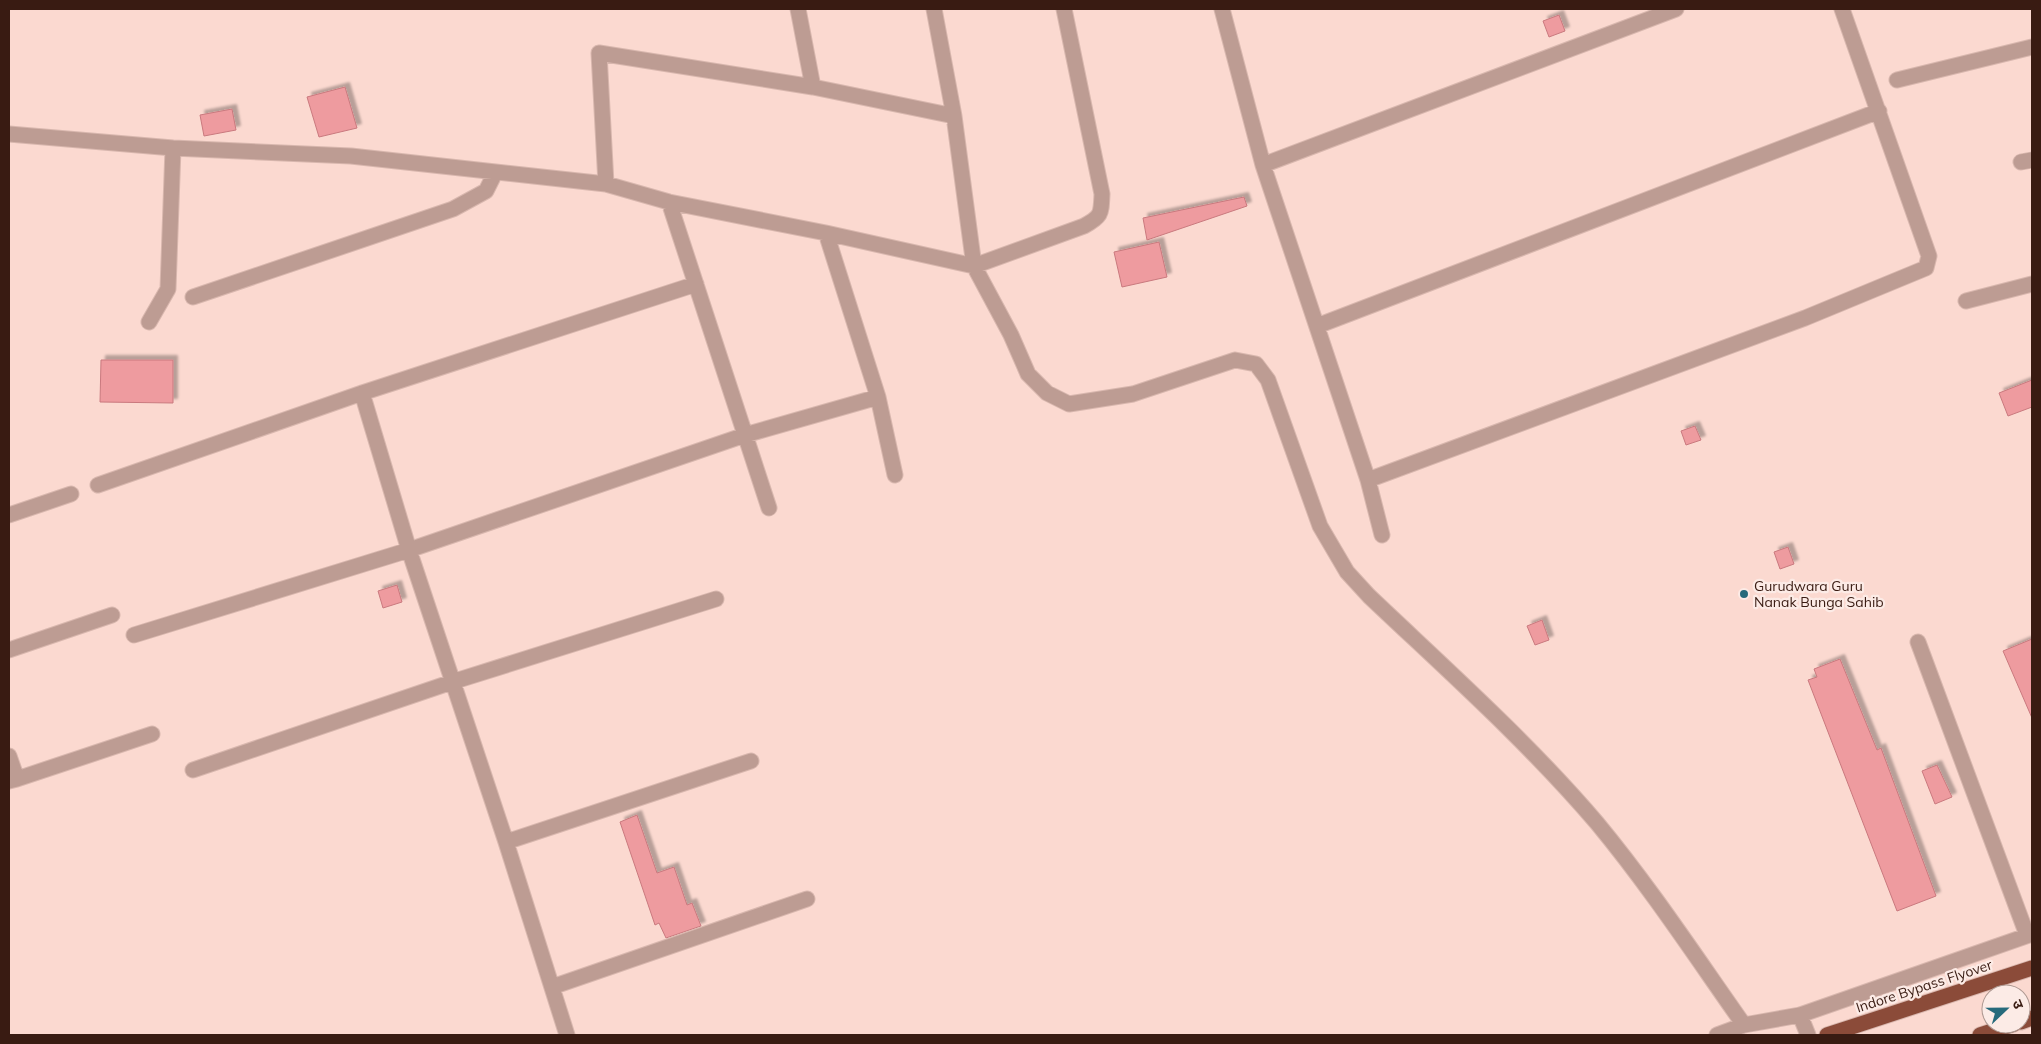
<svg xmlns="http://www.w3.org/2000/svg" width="2041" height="1044" viewBox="0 0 2041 1044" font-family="Mulish,'Noto Sans Devanagari',sans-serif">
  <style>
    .building { fill: #ee9b9f; stroke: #c9797e; filter: url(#shadow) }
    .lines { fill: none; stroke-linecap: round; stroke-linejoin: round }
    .minor-casing { stroke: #d8b7ae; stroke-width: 17 }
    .highway-casing { stroke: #d8b7ae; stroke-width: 17 }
    .minor { stroke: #bd9c93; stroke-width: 15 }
    .highway { stroke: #8b4b39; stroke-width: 15 }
    .poi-dot { fill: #266a7b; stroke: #fcebe6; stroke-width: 2 }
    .labels { text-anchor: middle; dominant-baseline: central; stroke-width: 4.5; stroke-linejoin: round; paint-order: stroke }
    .poi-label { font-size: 14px; fill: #391b12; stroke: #fcebe6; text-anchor: start }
    .street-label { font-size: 14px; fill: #391b12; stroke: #fcebe6 }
  </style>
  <defs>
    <filter id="shadow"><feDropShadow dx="4.5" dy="-4.5" stdDeviation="1" flood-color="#0004"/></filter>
  </defs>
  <rect width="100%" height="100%" fill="#fbd9d0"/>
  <!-- building -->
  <path class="building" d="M1559,15L1565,31L1549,37L1543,21Z
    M345,87L357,128L319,137L307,97Z
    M232,109L236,130L204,136L200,115Z
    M1244,197L1247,206L1147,240L1143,218Z
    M1159,242L1167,277L1122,287L1114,252Z
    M101,360H173V403L100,402Z
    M2032,380V407L2008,416L1999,393Z
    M1695,426L1701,440L1686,445L1681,431Z
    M1788,547L1794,564L1780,569L1774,552Z
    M397,585L402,602L383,608L378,591Z
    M1542,620L1549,640L1535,645L1527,626Z
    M2032,639V718L2003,651Z
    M1840,659L1877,750L1881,748L1936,896L1897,911L1808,680L1817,677L1814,669Z
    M1937,765L1952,797L1935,804L1922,771Z
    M637,815L657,873L674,867L687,905L692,903L701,926L666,938L659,923L655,925L620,822Z"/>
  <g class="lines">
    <defs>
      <path id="minor" d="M798,9L813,87
        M934,9L954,116L974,266L1084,226C1102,216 1101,214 1102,194L1064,9
        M1222,9L1263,165L1368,480L1382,535
        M1897,80L2032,47
        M9,134L173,148L351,156L606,184L669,202L826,233L974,266L1011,335L1028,374L1047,393L1069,404L1133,394L1235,360L1256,364L1268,380L1320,526L1347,572L1369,596C1447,670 1527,741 1597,823C1650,887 1696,957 1744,1025
        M2021,162L2032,160
        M1263,165L1676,9
        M606,184L599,53L813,87L954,116
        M669,202L769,508
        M826,233L878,397L895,475
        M193,297L453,209L486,191L495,173
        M1966,301L2032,284
        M149,322L168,289L173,148
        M1317,326L1879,111
        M362,393L409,550L506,842L567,1035
        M1368,480L1805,318L1926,268L1929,256L1842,9
        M98,485L362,393L696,284
        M9,515L71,494
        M134,635L409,550L745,435L878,397
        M1918,642L2027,935
        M9,650L112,615
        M9,756L17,779L9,781
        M193,770L452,682L716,599
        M17,779L152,734
        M506,842L751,761
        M552,987L807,899
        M1800,1015L1808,1035
        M1717,1035L1744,1025L1800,1015L2032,934"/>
      <path id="highway" d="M2021,1022L2032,1018
        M1827,1035L2032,968
        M1980,1035L2014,1024"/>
    </defs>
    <!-- minor casing -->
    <use href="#minor" class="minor-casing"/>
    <!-- highway casing -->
    <use href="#highway" class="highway-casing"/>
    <!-- minor -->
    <use href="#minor" class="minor"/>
    <!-- highway -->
    <use href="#highway" class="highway"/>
  </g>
  <!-- markers -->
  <circle class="poi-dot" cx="1744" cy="594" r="5"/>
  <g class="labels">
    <!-- poi labels -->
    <g class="poi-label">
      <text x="1754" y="586">Gurudwara Guru<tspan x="1754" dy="16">Nanak Bunga Sahib</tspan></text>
    </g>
    <!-- street labels -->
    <g class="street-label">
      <text transform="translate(1924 986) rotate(-18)">Indore Bypass Flyover</text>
    </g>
  </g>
  <!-- border -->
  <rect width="2041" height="1044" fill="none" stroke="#391b12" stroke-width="20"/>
  <!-- north arrow -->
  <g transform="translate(2006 1009) rotate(68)"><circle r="24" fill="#fcebe6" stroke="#ae9891"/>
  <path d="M0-4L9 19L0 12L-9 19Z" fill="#266a7b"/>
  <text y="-8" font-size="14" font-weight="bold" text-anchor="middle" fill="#391b12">उ</text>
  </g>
</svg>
